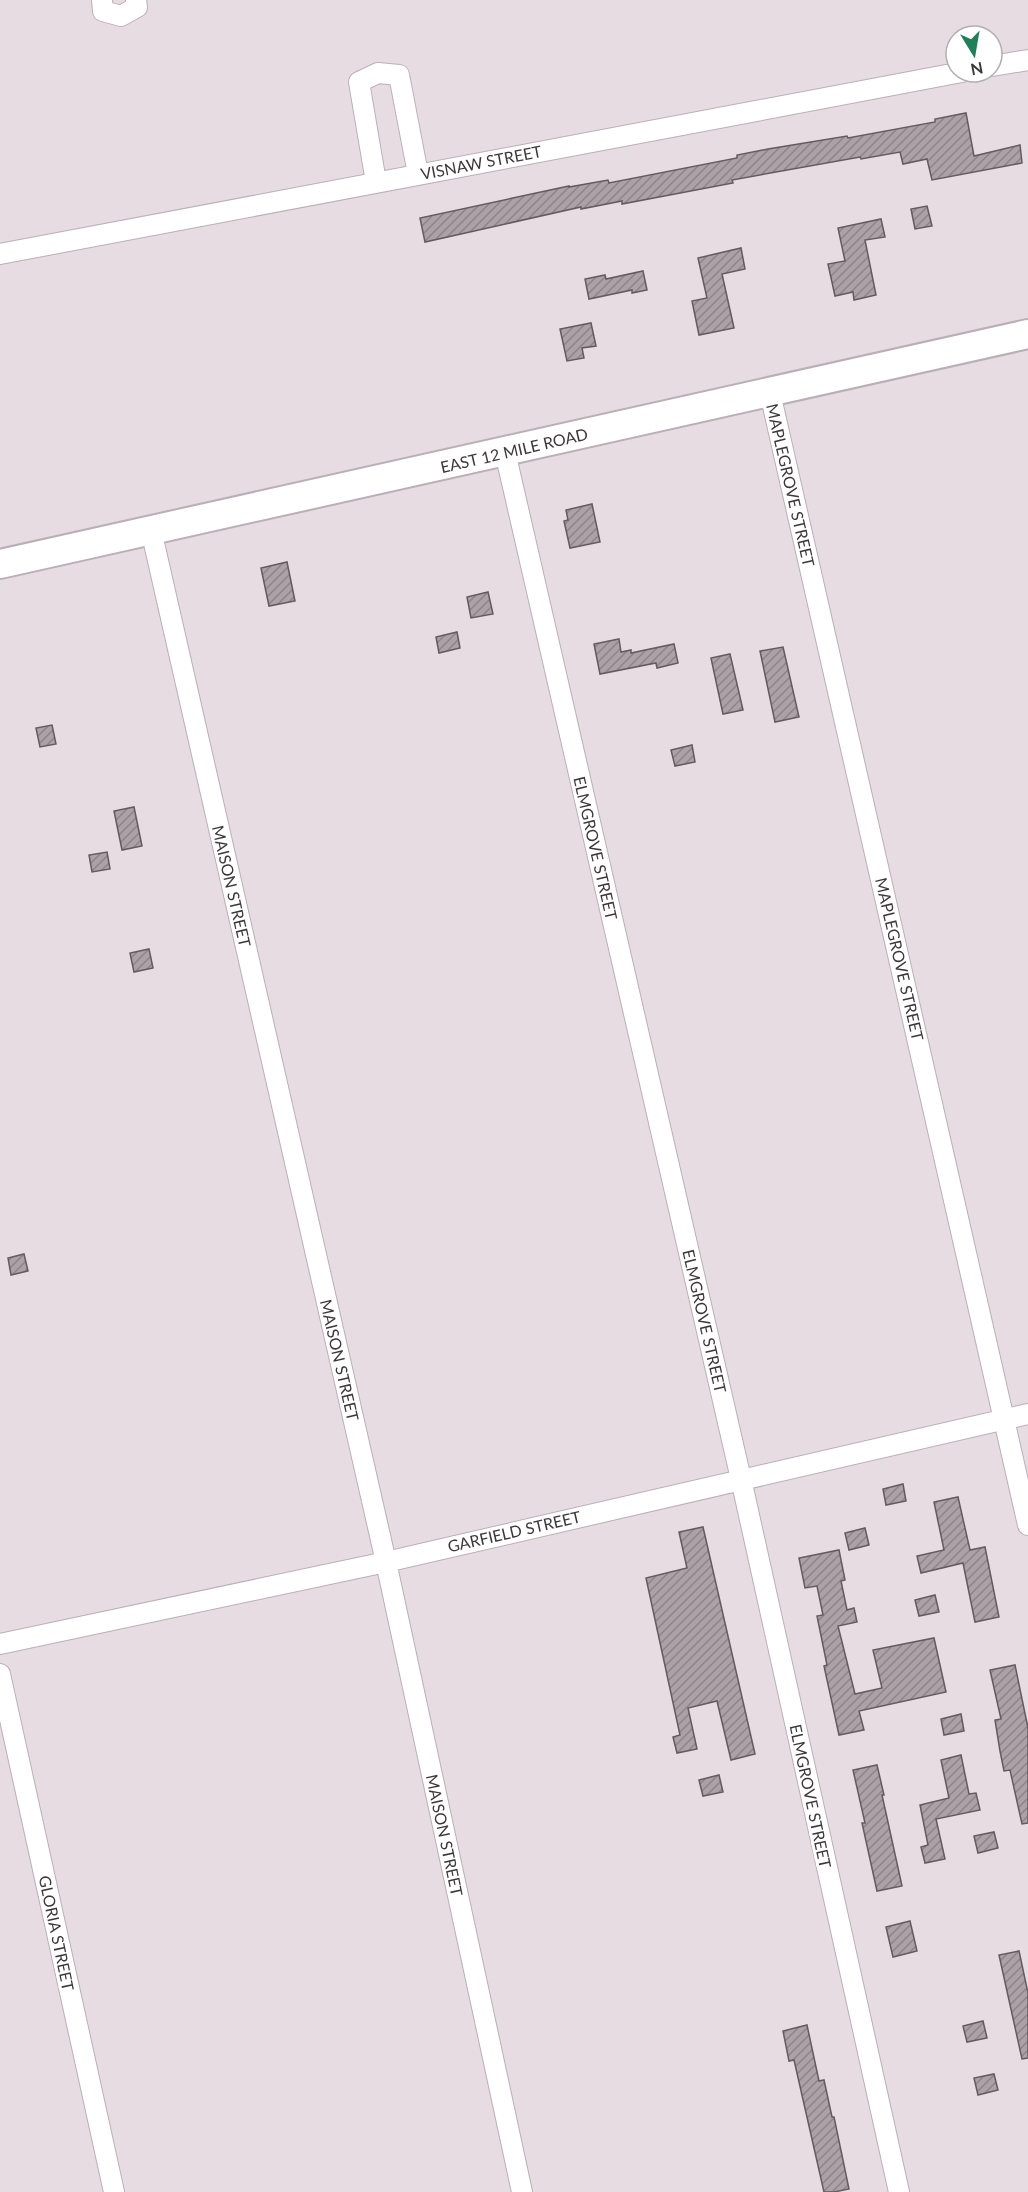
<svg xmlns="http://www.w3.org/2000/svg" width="1028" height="2192" viewBox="0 0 1028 2192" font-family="Lato,sans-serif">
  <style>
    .building { fill: url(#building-hatch); stroke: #645a60; stroke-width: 1.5 }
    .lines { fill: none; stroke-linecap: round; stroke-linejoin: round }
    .street-casing { stroke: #baafb5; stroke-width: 22 }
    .secondary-casing { stroke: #baafb5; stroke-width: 32 }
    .street { stroke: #fff; stroke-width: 20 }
    .secondary { stroke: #fff; stroke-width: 28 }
    .labels { text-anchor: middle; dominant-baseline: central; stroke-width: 6; stroke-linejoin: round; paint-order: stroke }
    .street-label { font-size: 16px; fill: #3c373a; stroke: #fff }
  </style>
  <defs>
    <pattern id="building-hatch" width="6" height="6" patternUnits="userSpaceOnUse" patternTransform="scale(1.5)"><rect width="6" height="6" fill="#aca1a7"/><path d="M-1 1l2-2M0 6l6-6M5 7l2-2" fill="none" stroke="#8d8489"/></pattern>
  </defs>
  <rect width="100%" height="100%" fill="#e7dce2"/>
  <!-- building -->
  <path class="building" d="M966,113L974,156L1020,145L1022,163L932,180L927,159L903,164L900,152L861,159L860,157L732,180L733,183L622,204V201L581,209V207L425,242L420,218L569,186V187L608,180L609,183L737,158V155L768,149L847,136L848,138L935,122V119Z
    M927,206L932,226L915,229L911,209Z
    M881,219L885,237L865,240L876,295L854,300L853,292L835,296L828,264L845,261L838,228Z
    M741,248L745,269L722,274L734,328L699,335L692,301L707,298L698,258Z
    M643,271L647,290L632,293V290L589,299L585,279L605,275L606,279Z
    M591,323L596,346L582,348L584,358L567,361L560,329Z
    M592,504L600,542L570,548L564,521L568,520L566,510Z
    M287,562L295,601L269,606L261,568Z
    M488,592L493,614L471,618L467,597Z
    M457,632L460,648L439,653L436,637Z
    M619,639L621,652L631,650V653L674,644L678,663L657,668L656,663L600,674L594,644Z
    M783,647L799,717L775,722L760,651Z
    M730,654L743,710L723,714L711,658Z
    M52,725L56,744L40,747L36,728Z
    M692,745L695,762L675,766L671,750Z
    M134,807L142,846L122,850L114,811Z
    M107,852L110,869L92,872L89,855Z
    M149,949L153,968L134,972L130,953Z
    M24,1254L28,1271L11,1275L8,1258Z
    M903,1484L906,1501L886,1505L883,1489Z
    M958,1497L970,1550L985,1547L999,1617L975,1622L963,1563L921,1573L917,1556L944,1550L934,1502Z
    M703,1527L755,1754L731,1760L717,1701L688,1708L697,1749L677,1753L673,1737L680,1735L646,1578L687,1568L679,1532Z
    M865,1528L869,1545L849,1550L845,1533Z
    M839,1550L845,1580L841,1581L847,1610L854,1608L857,1622L838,1626L855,1694L882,1688L873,1650L934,1638L946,1692L859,1711L864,1730L839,1735L824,1666L827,1665L817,1616L823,1615L817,1586L805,1588L799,1558Z
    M935,1595L939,1612L919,1616L915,1600Z
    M1015,1665L1028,1728V1823L1022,1824L1010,1770L1004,1771L1000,1751L995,1720L1001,1719L990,1670Z
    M961,1714L964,1731L944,1735L941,1719Z
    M961,1755L969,1794L976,1793L980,1810L936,1819L945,1859L925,1863L921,1847L928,1845L920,1805L949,1798L941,1760Z
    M877,1765L884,1795H882L902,1886L877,1891L862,1823H865L853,1770Z
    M719,1775L723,1792L703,1796L699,1780Z
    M994,1832L998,1848L978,1853L974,1836Z
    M910,1921L917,1951L893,1957L886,1927Z
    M1019,1951L1028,1993V2058L1022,2059L999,1955Z
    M983,2021L987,2038L967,2042L963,2026Z
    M807,2025L819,2081L824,2080L832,2117H834L849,2189L834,2192H824L794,2060L789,2061L783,2031Z
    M994,2074L998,2090L978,2095L974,2078Z"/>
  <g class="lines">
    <defs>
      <path id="street" d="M102,0L103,11L121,16L137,7L136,0
        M992,66L1028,60
        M376,182L359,82L378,73L399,75L418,174
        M0,254L962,72
        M770,393L1028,1525
        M505,452L741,1479L899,2192
        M151,530L386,1562L522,2192
        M0,1644L386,1562L1028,1414
        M0,1674L114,2192"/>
      <path id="secondary" d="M0,564L1028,334"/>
    </defs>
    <!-- street casing -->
    <use href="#street" class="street-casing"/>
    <!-- secondary casing -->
    <use href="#secondary" class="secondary-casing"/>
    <!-- street -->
    <use href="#street" class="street"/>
    <!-- secondary -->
    <use href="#secondary" class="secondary"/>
  </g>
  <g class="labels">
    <!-- street labels -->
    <g class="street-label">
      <text transform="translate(481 162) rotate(-11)">VISNAW STREET</text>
      <text transform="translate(514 450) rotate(-13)">EAST 12 MILE ROAD</text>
      <text transform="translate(791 485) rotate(77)">MAPLEGROVE STREET</text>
      <text transform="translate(596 848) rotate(77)">ELMGROVE STREET</text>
      <text transform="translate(232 886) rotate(77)">MAISON STREET</text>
      <text transform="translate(900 959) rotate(77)">MAPLEGROVE STREET</text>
      <text transform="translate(705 1321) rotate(77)">ELMGROVE STREET</text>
      <text transform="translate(340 1360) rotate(77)">MAISON STREET</text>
      <text transform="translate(514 1531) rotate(-13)">GARFIELD STREET</text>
      <text transform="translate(811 1796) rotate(78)">ELMGROVE STREET</text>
      <text transform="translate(445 1835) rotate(78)">MAISON STREET</text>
      <text transform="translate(57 1933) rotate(78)">GLORIA STREET</text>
    </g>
  </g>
  <!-- north arrow -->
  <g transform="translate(974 54) rotate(169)"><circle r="28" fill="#ffffff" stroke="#b1afb0" stroke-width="1.5"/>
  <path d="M0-4.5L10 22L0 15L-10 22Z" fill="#1e8059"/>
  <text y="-9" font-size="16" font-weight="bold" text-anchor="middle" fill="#3c373a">N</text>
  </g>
</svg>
